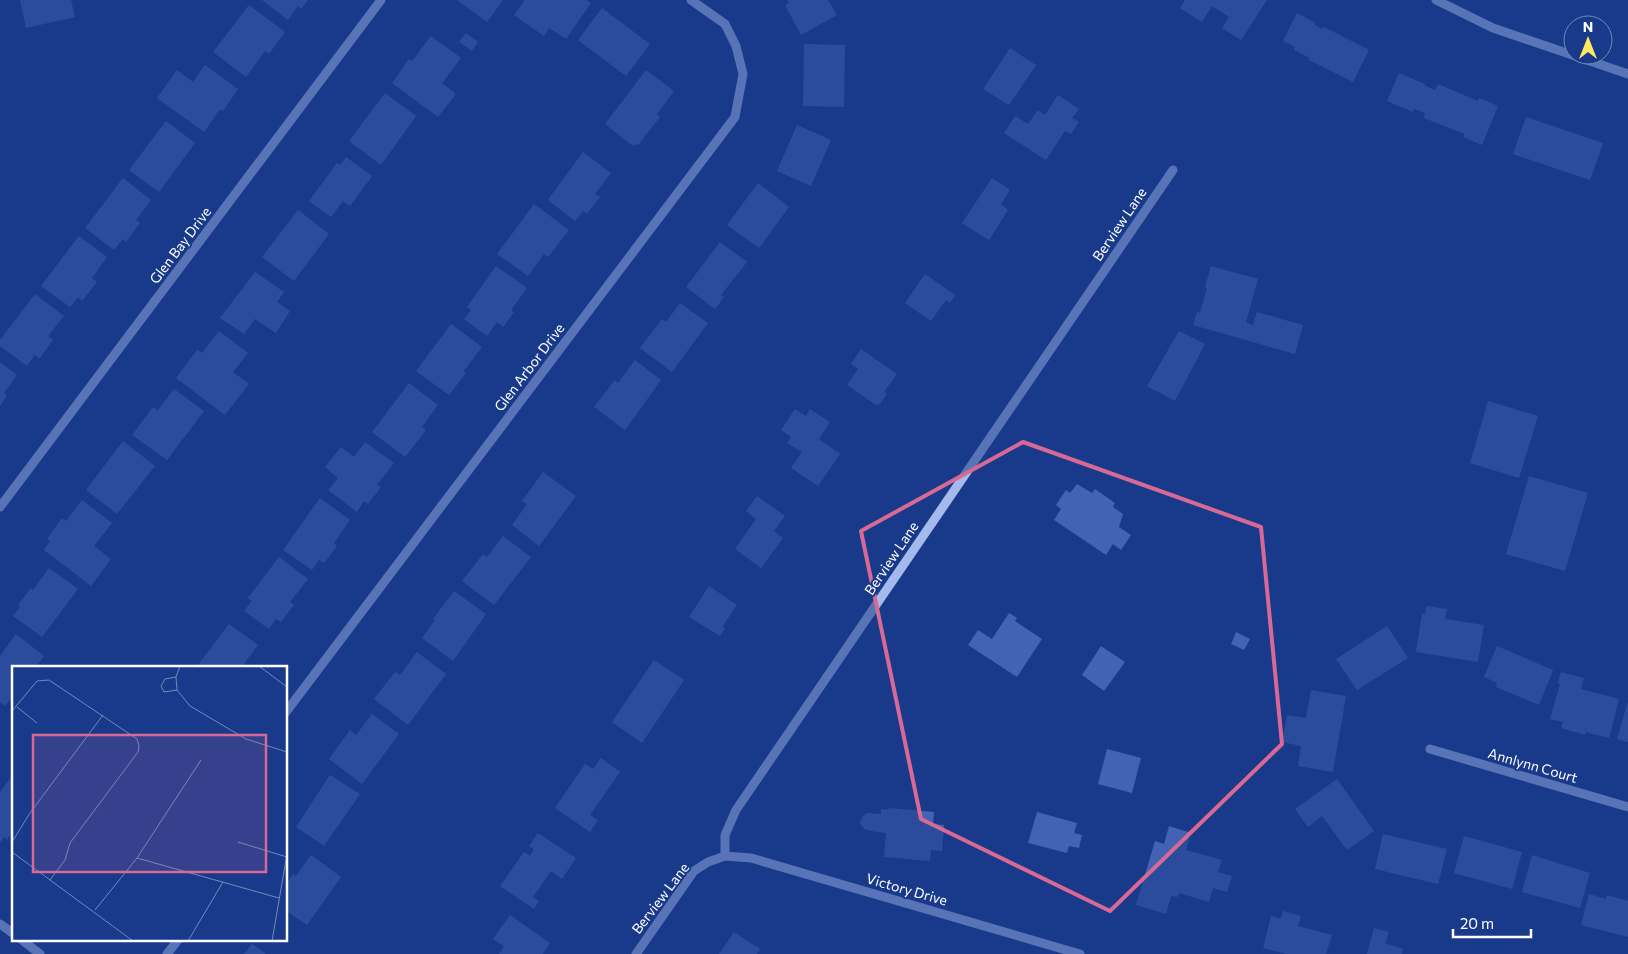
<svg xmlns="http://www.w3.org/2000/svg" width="1628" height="954" viewBox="0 0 1628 954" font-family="Commissioner,sans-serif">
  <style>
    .building { fill: #4263b3 }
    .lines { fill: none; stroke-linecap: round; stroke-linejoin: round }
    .minor { stroke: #a4baed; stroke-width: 9 }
    .marked { fill: none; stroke: #d76994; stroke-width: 4; stroke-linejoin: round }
    .labels { text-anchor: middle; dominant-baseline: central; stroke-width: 4; stroke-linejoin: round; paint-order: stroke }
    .street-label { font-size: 14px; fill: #fff; stroke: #193a8b }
    .inset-road { fill: none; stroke: #7589b9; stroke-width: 1 }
    .view { fill: #d76994; fill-opacity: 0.15; stroke: #d76994; stroke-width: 2.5 }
    .inset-edge { fill: none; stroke: #fff; stroke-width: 2.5 }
  </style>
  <rect width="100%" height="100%" fill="#193a8b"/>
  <!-- building -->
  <path class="building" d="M20,0H71L75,17L26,28Z
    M262,0H308L301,9L298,6L288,20Z
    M457,0H503L487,22Z
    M522,0H586L591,3L566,39L549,28L544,36L514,15L524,1Z
    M787,0H828L837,15L801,35L785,5L789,3Z
    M1185,0H1267L1241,40L1222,28L1229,17L1212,6L1202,22L1180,8Z
    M249,5L285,32L269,54L265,51L246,77L213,52Z
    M602,8L650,44L626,76L578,40Z
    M1297,13L1316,23L1315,25L1322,29L1324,27L1369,50L1353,82L1309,60L1310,58L1294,50L1295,47L1283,41Z
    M466,33L478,42L472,51L459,42Z
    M431,36L461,58L442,83L456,94L438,117L392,83L409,59L412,61Z
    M804,44L845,45L844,107L803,106Z
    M1010,48L1036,65L1009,105L983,89Z
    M205,65L238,89L223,111L220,109L204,132L157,98L177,70L193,82Z
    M646,70L674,91L657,114L660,117L638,145L636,144L633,146L605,124Z
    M1399,73L1425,84V86L1435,90L1438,84L1478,101L1479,98L1498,106L1482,145L1463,137L1465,134L1424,118L1425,113L1414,109L1413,112L1387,101Z
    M385,93L416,116L381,165L349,141Z
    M1058,95L1079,109L1072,118L1079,122L1071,134L1065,131L1046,160L1004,133L1015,116L1028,124L1038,110L1045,115Z
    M1526,117L1603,143L1590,180L1513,154Z
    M166,121L195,143L159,192L129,170Z
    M797,125L831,140L811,186L777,171Z
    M583,152L611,173L595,194L600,197L587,214L583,211L575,221L548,200Z
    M346,157L372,176L350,206L343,201L331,217L309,201L337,163L340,165Z
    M123,178L151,200L136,220L140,223L126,242L123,239L114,250L85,228Z
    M992,178L1010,190L1001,204L1008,210L989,240L962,223Z
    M758,183L789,207L759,248L727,225Z
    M534,204L569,230L548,257L544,254L528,276L497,254Z
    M298,210L329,234L294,281L262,257Z
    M79,236L107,257L92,278L97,282L82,301L78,297L70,307L41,286Z
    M720,242L747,262L721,295L724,297L715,309L686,287Z
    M496,266L527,288L511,310L514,312L503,327L497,322L487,336L464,319L471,310L467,307Z
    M1211,266L1258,279L1246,322L1253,325L1257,312L1303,325L1295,354L1193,325L1197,312L1200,313L1207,288L1205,287Z
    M255,272L284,292L277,302L290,311L276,333L255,319L244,334L220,318Z
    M925,274L955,295L950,303L946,300L931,321L905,303Z
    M35,294L64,316L48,336L53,340L39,359L35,355L27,366L0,346V340Z
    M680,303L708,323L672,372L640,348L662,319L666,322Z
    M451,324L482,347L463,372L466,373L449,395L416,371Z
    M219,331L248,353L233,372L249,384L225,415L176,378L197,350L202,353Z
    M1179,331L1205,344L1175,401L1147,386Z
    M861,349L897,374L884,392L887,394L879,405L877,404L876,405L847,385L858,369L851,364Z
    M635,360L661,380L625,430L594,407L615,380L618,383Z
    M0,362L17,375L4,393L7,396L0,406Z
    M409,383L438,405L422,427L426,430L405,457L372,432Z
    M174,389L204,411L167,460L132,435L153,407L158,410Z
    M1488,401L1538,416L1519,478L1470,463Z
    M795,409L806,416L810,409L830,422L819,439L840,454L818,486L791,468L802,452L787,443L791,437L781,430Z
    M123,441L155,466L117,514L86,490Z
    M365,442L394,463L377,485L381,487L368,504L364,501L357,512L328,490L338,478L325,467L341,447L354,457Z
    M543,472L576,496L539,546L512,525L527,504L522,501Z
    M1529,476L1588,493L1565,571L1506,554Z
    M1077,484L1092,493L1095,489L1115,503L1113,507L1123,514L1119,527L1131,535L1121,550L1113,544L1106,555L1054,520L1061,509L1056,505L1066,490L1070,493Z
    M757,496L785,516L774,531L783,538L761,568L735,549L756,519L746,511Z
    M320,498L350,520L334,543L337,546L324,563L319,560L312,570L283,550Z
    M82,500L112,523L94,546L111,559L91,586L44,550L50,541L47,539L62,518L66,521Z
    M503,536L531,557L494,605L462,581L483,554L487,557Z
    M279,557L308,579L290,602L294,605L281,622L276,619L269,629L244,611L252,601L248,598Z
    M49,568L78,589L42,637L13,616L20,607L18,605L31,588L33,590Z
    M709,586L737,605L722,627L725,628L720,636L689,617Z
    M454,591L486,614L453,661L422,638L435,620L433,619Z
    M1426,606L1447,609L1445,619L1484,625L1478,662L1416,652L1422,614H1425Z
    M1009,613L1017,618L1015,621L1042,639L1017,677L968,645L978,630L992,639Z
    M229,624L258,645L241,668H203L198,665Z
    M1387,626L1408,658L1357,690L1336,659Z
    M1236,632L1250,639L1244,650L1231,644Z
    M16,634L44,656L35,668H14V695L5,706L0,702V656Z
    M1101,646L1125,662L1104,691L1082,675Z
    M1497,646L1553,670L1539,705L1496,687L1497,683L1484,677Z
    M417,652L446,674L408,725L374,699L395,672L400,675Z
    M654,660L684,680L642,743L612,722Z
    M1561,672L1584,678L1581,689L1619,699L1609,738L1586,732L1585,735L1561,728L1563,722L1550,719L1560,684L1558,683Z
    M1311,690L1346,696L1333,772L1298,766L1301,746L1282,742L1287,715L1306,718Z
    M1628,701V742L1617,739Z
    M372,714L399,734L362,784L329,759L350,730L356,735Z
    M1107,749L1141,758L1132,793L1098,784Z
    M601,758L620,772L590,815L598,820L590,832L555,808L585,764L593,769Z
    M14,773V830L7,840L4,837L0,843V792Z
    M330,775L360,794L324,846L296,827Z
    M1337,779L1374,831L1347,850L1322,816L1308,827L1295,809Z
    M889,808L934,812L933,824L944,825L942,851L931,850L930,861L884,857L886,833L871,831L864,829L860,823L862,817L867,813L881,814V809L888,810Z
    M1037,812L1077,823L1074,833L1082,835L1079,848L1069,846L1067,853L1028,843Z
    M1169,826L1191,833L1186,850L1222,860L1218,872L1232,876L1227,892L1213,888L1209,902L1179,893L1178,897L1171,896L1166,914L1136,905L1155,841L1164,844Z
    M538,833L576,858L562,879L551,871L533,897L539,901L534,909L500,886L524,852L530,856L534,849L529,846Z
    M1383,834L1447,849L1438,884L1375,869Z
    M1464,836L1522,852L1512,889L1454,873Z
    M311,855L341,877L307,925L286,911V884L293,874L296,876Z
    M1532,855L1590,873L1580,908L1522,892Z
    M1589,894L1606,899L1607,895L1628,901V937L1581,925Z
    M1283,911L1301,916L1298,926L1332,935L1326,954H1286L1263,948L1271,916L1281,919Z
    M510,915L550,943L543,954H499L504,946L493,939Z
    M1374,928L1389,932L1385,943L1403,949L1402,954H1367Z
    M734,932L760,949L757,954H719Z
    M252,944L266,954H244Z"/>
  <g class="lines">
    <!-- minor -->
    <path class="minor" d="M1436,0L1493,28L1628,74
      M0,507L381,0
      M286,712L735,117L743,74L736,46L725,24L691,0
      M1430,749L1628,807
      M725,856V835L736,810L1173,170
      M0,924L14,934
      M22,940L40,954
      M167,954L178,940
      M636,954L694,871L708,862L725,856L751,858L1080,954"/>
  </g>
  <!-- marked area -->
  <path d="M0 0H1628V954H0ZM1023,442L1261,527L1282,744L1110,911L921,819L861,531Z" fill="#193a8b" fill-opacity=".55" fill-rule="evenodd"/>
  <path class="marked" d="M1023,442L1261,527L1282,744L1110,911L921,819L861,531Z"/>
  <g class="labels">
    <!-- street labels -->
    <g class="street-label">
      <text transform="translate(1119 224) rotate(-56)">Berview Lane</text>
      <text transform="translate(180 245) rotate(-53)">Glen Bay Drive</text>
      <text transform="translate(529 367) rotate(-53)">Glen Arbor Drive</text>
      <text transform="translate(891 558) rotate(-56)">Berview Lane</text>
      <text transform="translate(1533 765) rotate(16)">Annlynn Court</text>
      <text transform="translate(907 889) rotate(16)">Victory Drive</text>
      <text transform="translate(660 898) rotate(-53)">Berview Lane</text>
    </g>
  </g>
  <!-- overview -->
  <g transform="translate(12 666)">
    <rect width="275" height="275" fill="#193a8b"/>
    <path class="inset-road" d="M168,0L164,11L165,24L178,40L234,73L275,86M247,0L275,21M164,11L153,13L149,20L152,26L165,24M5,41L25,57M0,45L25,15L37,14L125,73L127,80L126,86L58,177L53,194L38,214M0,176L18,147L91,49M226,176L275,191M0,186L121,275M125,192L267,232M83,244L125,192L189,94M176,275L211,216M260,275L275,188"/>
    <path class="view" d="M21,69H254V206H21Z"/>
    <rect width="275" height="275" class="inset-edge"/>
  </g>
  <!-- north arrow -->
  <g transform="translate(1588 40)"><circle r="24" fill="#193a8b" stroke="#7589b9"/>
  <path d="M0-4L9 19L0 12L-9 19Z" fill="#ffe960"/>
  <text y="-8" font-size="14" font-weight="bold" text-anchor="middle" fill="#ffffff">N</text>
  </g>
  <!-- scale -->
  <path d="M1453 929v8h78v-8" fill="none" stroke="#ffffff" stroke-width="2.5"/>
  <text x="1460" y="929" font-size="15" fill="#ffffff" stroke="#193a8b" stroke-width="4" paint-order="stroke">20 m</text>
</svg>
